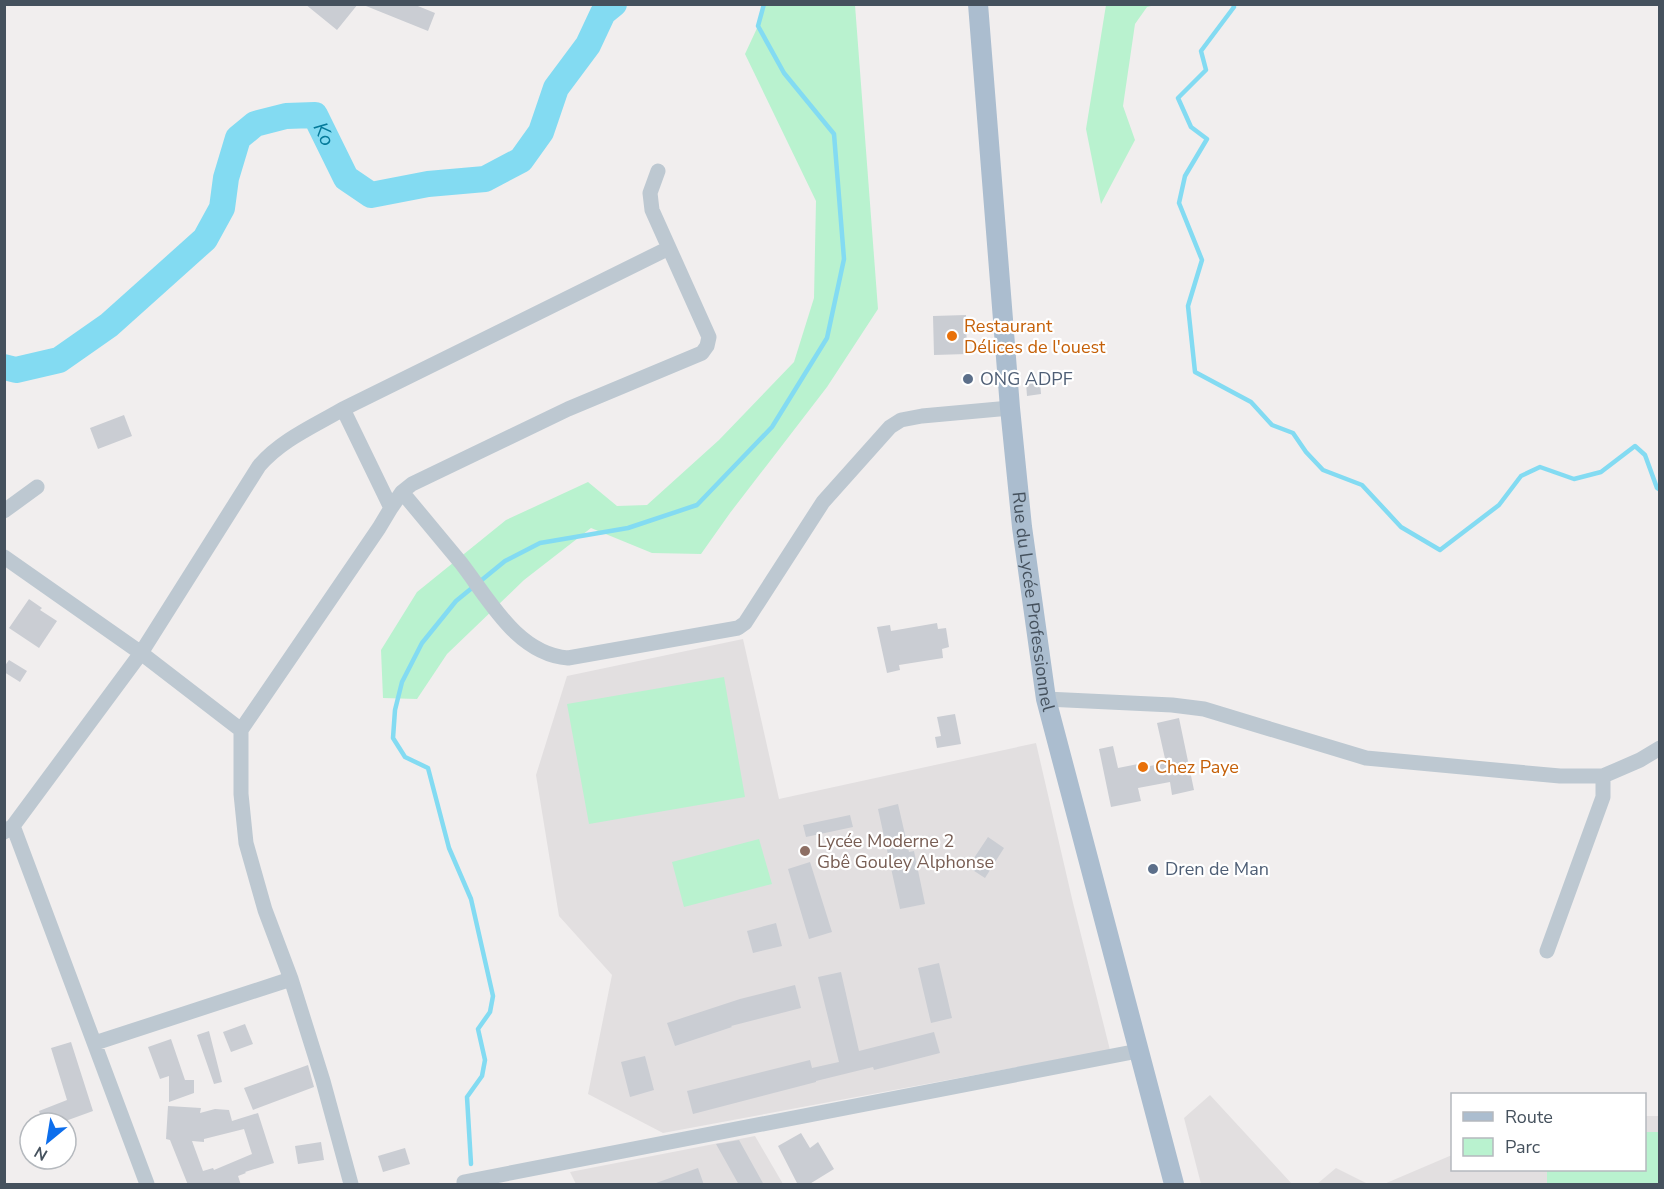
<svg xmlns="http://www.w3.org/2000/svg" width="1664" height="1189" viewBox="0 0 1664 1189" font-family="'Nunito Sans',sans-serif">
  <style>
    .education { fill: #e2dfe0 }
    .green { fill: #b9f2cf }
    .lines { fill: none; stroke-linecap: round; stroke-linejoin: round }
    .stream { stroke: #83dbf2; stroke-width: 4.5 }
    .river { stroke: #83dbf2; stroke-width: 26 }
    .building { fill: #cacdd3; fill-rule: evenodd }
    .minor { stroke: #bdc8d1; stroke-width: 15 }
    .major { stroke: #abbdcf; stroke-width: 20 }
    .food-dot { fill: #e8710a; stroke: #fff; stroke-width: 2 }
    .service-dot { fill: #5c6f8a; stroke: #fff; stroke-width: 2 }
    .education-dot { fill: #8d6e63; stroke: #fff; stroke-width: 2 }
    .labels { text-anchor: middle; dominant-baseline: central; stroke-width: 4.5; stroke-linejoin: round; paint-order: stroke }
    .food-label { font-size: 18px; fill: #c56008; stroke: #fff; text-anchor: start }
    .service-label { font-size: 18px; fill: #4e5e75; stroke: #fff; text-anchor: start }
    .street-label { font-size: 18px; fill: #45515d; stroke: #fff }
    .education-label { font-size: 18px; fill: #785e54; stroke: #fff; text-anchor: start }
    .water-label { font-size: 20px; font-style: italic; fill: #057a9a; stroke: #fff }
  </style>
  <rect width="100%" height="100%" fill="#f1eeee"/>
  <!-- education -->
  <path class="education" d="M743,639L779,799L1036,743L1073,903L1110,1050L663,1133L588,1094L612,975L559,916L536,775L567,676Z
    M1210,1095L1292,1184H1201L1184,1118Z
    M1645,1116H1659V1184H1384L1452,1155V1170H1644Z
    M755,1136L783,1184H576L570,1172Z
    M1336,1168L1368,1184H1317Z"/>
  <!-- green -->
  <path class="green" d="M764,5H855L878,309L827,387L730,513L701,554L652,553L591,528L524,580L447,654L417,699L383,698L381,650L417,592L506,520L588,482L617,506L647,505L719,440L794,362L814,298L816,201L745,54L758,26Z
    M1106,5H1155L1147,7L1135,24L1123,106L1135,140L1101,204L1086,129Z
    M724,677L745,797L589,824L567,704Z
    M759,839L772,884L684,907L672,862Z
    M1645,1132H1659V1184H1547V1170H1644Z"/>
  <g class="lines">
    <!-- stream -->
    <path class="stream" d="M1233,4L1234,7L1201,51L1206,70L1178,98L1191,127L1207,139L1185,176L1179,203L1202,260L1188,306L1195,372L1251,402L1272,425L1293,433L1306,452L1323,470L1362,485L1401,527L1440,550L1499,505L1521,476L1540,467L1574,479L1601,472L1635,446L1645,455L1657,488L1660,490
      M471,1164L467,1097L482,1076L485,1060L478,1029L490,1012L493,996L471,899L449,848L428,768L405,757L393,738L395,710L402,682L422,643L456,601L505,561L540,543L628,528L697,505L772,427L827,338L844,259L834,134L784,73L758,26L764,4"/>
    <!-- river -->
    <path class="river" id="s1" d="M4,367L16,370L59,360L109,325L205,239L222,208L226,178L238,138L255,124L286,116L315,115L346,178L371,195L428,184L485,179L521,160L541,132L556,88L588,45L603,13L614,4"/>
  </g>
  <!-- building -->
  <path class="building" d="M305,4H358L337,30Z
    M361,4H413L435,13L428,31Z
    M966,315L967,354L934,355L933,316Z
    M1040,381L1041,394L1027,396L1026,383Z
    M124,415L132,436L98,449L90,428Z
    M29,599L42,608L40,610L57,621L39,648L9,628Z
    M937,623L938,629L946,628L949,647L942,649L943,658L899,665L900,670L887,673L877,627L890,625L891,631Z
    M9,660L27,671L20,682L4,672V667Z
    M955,714L961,744L937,748L935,737L941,736L937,717Z
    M1179,718L1194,790L1172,795L1170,782L1138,788L1141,801L1111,807L1099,749L1113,746L1118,768L1138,764L1139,768L1166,763L1157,723Z
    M898,804L909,852L914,851L925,904L900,909L878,809Z
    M850,815L853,827L806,837L803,825Z
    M988,837L1004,848L985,878L968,867Z
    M810,862L832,932L809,939L788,869Z
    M776,923L782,946L753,953L747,931Z
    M939,963L952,1018L931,1023L918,968Z
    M841,972L859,1051L934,1032L940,1053L874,1070L873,1067L816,1081V1082L693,1114L687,1091L810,1060L812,1068L839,1062L818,977Z
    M795,985L801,1008L731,1026L732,1027L675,1046L667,1023L740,999Z
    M245,1024L253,1044L231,1052L223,1032Z
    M209,1031L222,1082L214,1084L197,1035Z
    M171,1039L185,1080H194V1093L169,1102V1076L160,1079L148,1047Z
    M71,1042L93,1111L60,1123H43L39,1111L67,1100L51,1048Z
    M645,1056L654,1090L630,1097L621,1062Z
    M308,1065L314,1087L253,1110L244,1088Z
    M168,1106L201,1108L200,1113L215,1109L229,1110L232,1121L258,1113L274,1163L245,1172L246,1173L238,1176L241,1185H188L170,1140L166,1139ZM244,1129L252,1154L214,1170L213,1168L203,1171L192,1141L204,1142V1139Z
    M801,1133L810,1148L818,1142L834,1169L808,1185H798L778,1146Z
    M739,1140L764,1185H739L716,1144Z
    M321,1142L324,1160L298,1164L295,1146Z
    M405,1148L410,1164L383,1172L378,1156Z
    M698,1168L704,1185H656V1183Z"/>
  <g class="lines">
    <!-- minor -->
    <path class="minor" d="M343,409L391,508
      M402,492C422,516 441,539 461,563C489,599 517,654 568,658L738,628L745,623L823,502L890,427L901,420L922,416L1010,408
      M4,511L37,487
      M4,557L141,653L241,730
      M1046,699L1172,705L1204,709L1366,758L1560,776H1603L1640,760L1660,748
      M13,826L147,1184
      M4,832L13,826L141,653L259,466C281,440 314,426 343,409L669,248
      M1547,951L1603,797V776
      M95,1043L291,979
      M464,1182L1138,1051
      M351,1184L323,1081L291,979L265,910L246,843L241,794V730L379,528L391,508L402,492L412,484L568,409L702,353L707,346L709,337L652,210L650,193L658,171"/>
    <!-- major -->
    <path class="major" id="s2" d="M978,4L1010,408L1022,527L1046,699L1174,1184"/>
  </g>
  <!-- markers -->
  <g class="food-dot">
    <circle cx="952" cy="336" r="6"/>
    <circle cx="1143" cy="767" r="6"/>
  </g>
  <g class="service-dot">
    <circle cx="968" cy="379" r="6"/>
    <circle cx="1153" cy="869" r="6"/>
  </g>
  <circle class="education-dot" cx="805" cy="851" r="6"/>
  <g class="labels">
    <!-- food labels -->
    <g class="food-label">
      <text x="964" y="326">Restaurant<tspan x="964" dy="21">Délices de l'ouest</tspan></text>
      <text x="1155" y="767">Chez Paye</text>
    </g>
    <!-- service labels -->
    <g class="service-label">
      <text x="980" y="379">ONG ADPF</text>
      <text x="1165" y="869">Dren de Man</text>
    </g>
    <!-- street labels -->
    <g class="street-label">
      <text stroke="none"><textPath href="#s2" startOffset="600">Rue du Lycée Professionnel</textPath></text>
    </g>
    <!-- education labels -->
    <g class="education-label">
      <text x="817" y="841">Lycée Moderne 2<tspan x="817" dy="21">Gbê Gouley Alphonse</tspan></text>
    </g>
    <!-- water labels -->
    <g class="water-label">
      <text stroke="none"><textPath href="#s1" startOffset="458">Ko</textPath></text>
    </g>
  </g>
  <!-- border -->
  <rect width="1664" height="1189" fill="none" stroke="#45515d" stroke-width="12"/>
  <!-- legend -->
  <rect x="1451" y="1093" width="195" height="78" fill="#ffffff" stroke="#b5b9be" stroke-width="1.5"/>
  <rect x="1463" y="1112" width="30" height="9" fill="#abbdcf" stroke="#b5b9be" stroke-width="1.5"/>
  <text x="1505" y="1123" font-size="18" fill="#45515d">Route</text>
  <rect x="1463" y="1138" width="30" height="18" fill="#b9f2cf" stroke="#b5b9be" stroke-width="1.5"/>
  <text x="1505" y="1153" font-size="18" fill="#45515d">Parc</text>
  <!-- north arrow -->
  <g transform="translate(48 1141) rotate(210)"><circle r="28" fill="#ffffff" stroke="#b5b9be" stroke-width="1.5"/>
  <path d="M0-4.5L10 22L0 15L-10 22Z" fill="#0d6eec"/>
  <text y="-9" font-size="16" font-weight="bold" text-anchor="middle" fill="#45515d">N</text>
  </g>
</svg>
